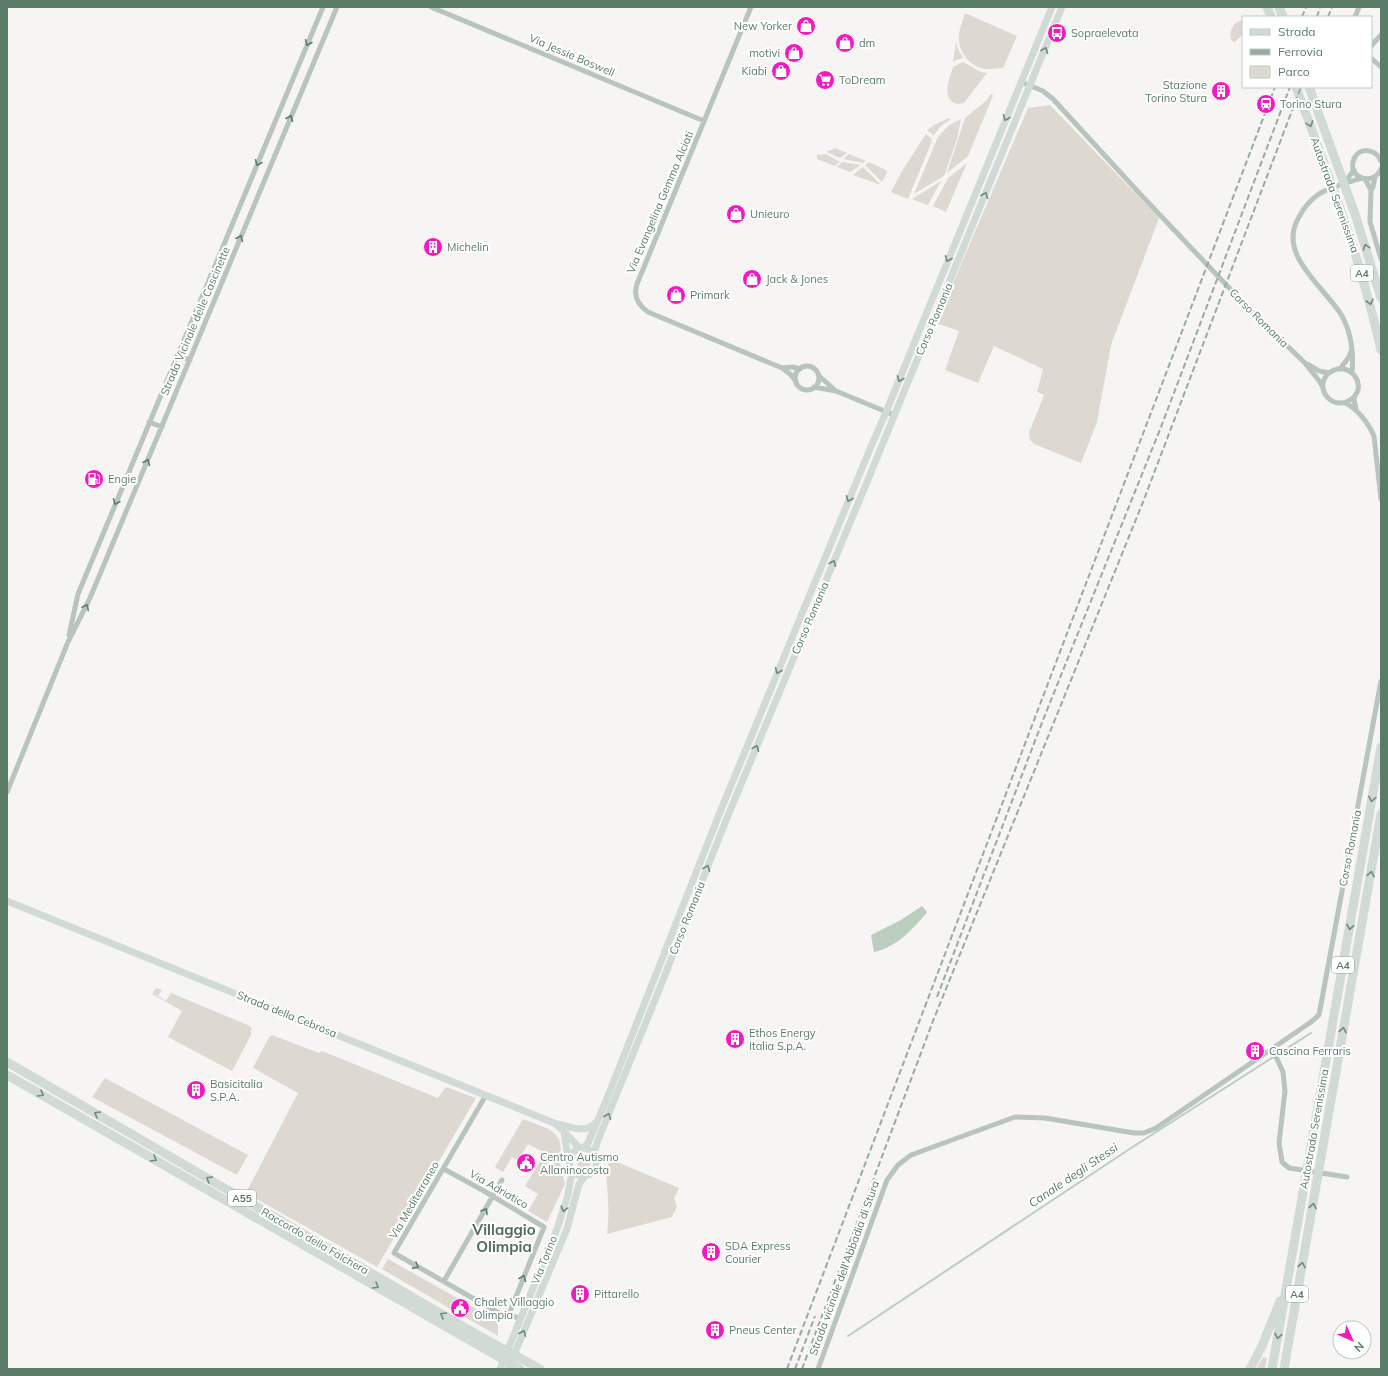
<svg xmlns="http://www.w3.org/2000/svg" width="1388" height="1376" viewBox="0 0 1388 1376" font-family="Mulish,sans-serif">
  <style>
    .green { fill: #ddd9d2 }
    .water { fill: #bacdbf }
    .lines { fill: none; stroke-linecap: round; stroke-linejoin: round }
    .stream { stroke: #bacdbf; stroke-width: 2 }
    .minor { stroke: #b8c4bd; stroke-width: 5 }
    .secondary { stroke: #d1dad5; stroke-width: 7 }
    .motorway { stroke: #d1dad5; stroke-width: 9 }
    .rail { stroke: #99aaa0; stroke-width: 2; stroke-dasharray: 6 3; stroke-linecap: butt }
    .oneway { stroke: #5c7c6a }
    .oneway2 { stroke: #6e8a7a }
    .labels { text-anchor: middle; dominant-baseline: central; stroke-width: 4; stroke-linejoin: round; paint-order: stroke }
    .shield { fill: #fff; stroke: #8da397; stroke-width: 1 }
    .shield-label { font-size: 10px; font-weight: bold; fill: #5c7c6a }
    .poi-label { font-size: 11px; fill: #5c7c6a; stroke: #fff; text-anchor: start }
    .street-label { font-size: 11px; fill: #5c7c6a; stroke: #fff }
    .water-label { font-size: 12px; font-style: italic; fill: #5a7c64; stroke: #fff }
    .district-label { font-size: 15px; font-weight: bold; fill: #526c5e; stroke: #fff }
  </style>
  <rect width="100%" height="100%" fill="#f7f4f4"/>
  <!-- green -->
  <path class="green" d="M965,13L1017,36L1003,68C997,68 991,70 984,69C969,66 957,50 959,34C960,27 963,20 965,13Z
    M1241,20L1243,21L1242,35L1235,42L1232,41C1228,34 1232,23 1241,20Z
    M956,42L957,47L963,58L956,60L953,62Z
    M963,62L981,72L987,73L967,99L964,103L957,104C940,98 950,78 953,67Z
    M991,94H992L993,96L968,156L947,173L965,118L986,101Z
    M1050,105L1159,218L1111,345L1097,422L1081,463L1034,444L1030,440L1029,433L1044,395L1037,392L1043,369L994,346L978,383L945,370L959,331L936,323L1028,108Z
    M949,118L951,119L941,126L933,136L931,133L927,130L936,124Z
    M961,119L957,139L944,176L914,194L938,137L948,126Z
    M926,134L931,138L932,141L908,199L891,192L902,171Z
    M835,148L847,153L840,158L826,152Z
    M826,154L840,162L835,166L817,159V155Z
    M849,154L866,161L863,163L843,159Z
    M842,162H843L861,165L850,172L837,167Z
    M869,162L886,170L887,173L882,182L865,165Z
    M967,163L946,212L933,206L948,178Z
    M863,167L881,185L853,175Z
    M941,181L928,205L912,199Z
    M156,988L162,990L158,996L166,1001L171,993L250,1026L252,1029L250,1032L252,1033L232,1071L168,1037L182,1011L152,994Z
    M272,1035L319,1053L322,1051L438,1098L446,1087L476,1098L377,1267L246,1193L298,1093L253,1068L268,1039Z
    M105,1078L248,1155L237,1175L92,1097Z
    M523,1119L549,1129L555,1134L559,1139L561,1149L559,1159L565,1184L547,1222L528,1211L538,1194L525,1186L545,1153L528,1144L518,1160L512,1157L503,1172L495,1167Z
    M577 1162a7 7 0 1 1 14 0a7 7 0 1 1-14 0Z
    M610,1159L679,1188L674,1198L677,1207L672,1217L607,1234C608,1223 609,1213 608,1202C608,1188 604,1172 610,1159Z
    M388,1259L498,1321V1336L461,1315L466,1306L459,1302L454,1311L382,1269Z
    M1263,1357L1267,1358L1265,1369H1256Z"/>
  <!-- water -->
  <path class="water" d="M922,906L927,912C913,929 897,947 874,952L871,935L901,920Z"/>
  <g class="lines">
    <!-- stream -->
    <path class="stream" d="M848,1336L1128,1150L1311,1033"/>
    <!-- minor -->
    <path class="minor" d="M431,7L704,121
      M751,7L637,284C633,296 638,305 648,312L782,368L790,374L796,381
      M1355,17L1359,7
      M1371,46L1381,35
      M1371,58L1381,67
      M1021,82L1043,91L1053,99L1141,195L1250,310L1305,363L1320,382L1323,388
      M1381,161C1376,148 1357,146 1353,162C1349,179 1374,186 1381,169
      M1375,177L1373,187L1371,190L1370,222L1381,259
      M1365,179L1371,190
      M1342,182L1348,178L1354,170
      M177,356L190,360
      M1307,364L1319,371L1329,373
      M795 378a12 12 0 1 1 24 0a12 12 0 1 1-24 0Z
      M782,368L793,367L800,369
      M1340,369L1349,357L1351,351
      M1352,372C1354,354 1351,332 1342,316C1325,287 1276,255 1299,217C1304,207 1310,200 1319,194C1332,186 1347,183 1362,178
      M819,376L836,391
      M814,387L836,391L894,415
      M1355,396C1336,416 1311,389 1329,373C1333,370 1339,368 1344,369C1353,371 1360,380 1358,390C1357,393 1355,395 1354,398C1354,402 1356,406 1356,410
      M1345,403C1357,408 1369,424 1374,436L1381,499
      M149,422L162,427
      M69,635L78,594L323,7
      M7,792L68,642L90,598L337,7
      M1272,1048L1283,1072L1285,1091L1279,1143L1282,1162L1289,1168L1347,1177
      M486,1095L394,1253L504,1316L509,1314L520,1319
      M444,1169L484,1191L544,1227L509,1314
      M444,1281L502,1180
      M818,1369L887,1180L898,1165L911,1155L1015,1117L1045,1118L1134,1133H1144L1156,1128L1311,1022L1319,1015L1381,681"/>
    <!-- secondary -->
    <path class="secondary" d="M7,901L554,1123C564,1130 571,1140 580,1148
      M558,1124C571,1127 584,1134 595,1123
      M564,1132L567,1151L570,1158
      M569 1162a14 14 0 1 1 28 0a14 14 0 1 1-28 0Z
      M583,1148L588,1143L606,1101L720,812L870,449L886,412L1052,7
      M594,1153L598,1140L657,995L727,818L867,482L1062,7
      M500,1369L557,1229L568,1195L572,1171
      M508,1369L567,1229L579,1184L585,1176"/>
    <!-- motorway -->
    <path class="motorway" d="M1267,7L1271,17
      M1279,7L1283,17
      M1296,87C1328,174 1361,259 1381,350
      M1309,87L1355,214L1381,298
      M7,1062L476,1334L540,1369
      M7,1075L520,1369
      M1250,1369L1262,1346L1280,1301
      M1272,1369L1381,747
      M1284,1369L1381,814"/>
    <!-- rail -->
    <path class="rail" d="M1302,17L1306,7
      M1317,17L1320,7
      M1328,17L1332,7
      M937,997L1043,720L1161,427L1290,87
      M787,1369L1275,87
      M795,1369L815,1316
      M802,1369L933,1021L1143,502L1301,87"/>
  </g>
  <!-- one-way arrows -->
  <defs><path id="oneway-chevron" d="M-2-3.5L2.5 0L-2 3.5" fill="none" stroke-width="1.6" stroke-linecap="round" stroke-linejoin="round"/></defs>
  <g class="oneway">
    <use href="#oneway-chevron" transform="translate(308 43) rotate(113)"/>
    <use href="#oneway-chevron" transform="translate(290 118) rotate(-67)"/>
    <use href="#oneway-chevron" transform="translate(258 163) rotate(113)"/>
    <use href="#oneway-chevron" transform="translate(240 238) rotate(-67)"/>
    <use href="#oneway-chevron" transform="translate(147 462) rotate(-67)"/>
    <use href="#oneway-chevron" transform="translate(116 502) rotate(113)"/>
    <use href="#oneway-chevron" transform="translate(86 607) rotate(-63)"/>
    <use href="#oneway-chevron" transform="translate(485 1211) rotate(-60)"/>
    <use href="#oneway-chevron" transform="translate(416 1266) rotate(29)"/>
    <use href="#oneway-chevron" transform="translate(523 1278) rotate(-68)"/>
  </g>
  <g class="oneway2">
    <use href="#oneway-chevron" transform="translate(1045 50) rotate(-68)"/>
    <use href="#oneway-chevron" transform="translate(1006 118) rotate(112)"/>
    <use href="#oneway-chevron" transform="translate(1310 124) rotate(70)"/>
    <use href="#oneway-chevron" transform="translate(985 195) rotate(-68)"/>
    <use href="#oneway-chevron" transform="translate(1366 247) rotate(-108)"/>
    <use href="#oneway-chevron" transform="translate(948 259) rotate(112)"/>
    <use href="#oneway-chevron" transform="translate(1370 302) rotate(76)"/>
    <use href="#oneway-chevron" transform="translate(900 379) rotate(112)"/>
    <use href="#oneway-chevron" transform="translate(849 499) rotate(112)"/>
    <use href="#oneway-chevron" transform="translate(833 563) rotate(-67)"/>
    <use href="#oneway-chevron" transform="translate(778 671) rotate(112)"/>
    <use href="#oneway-chevron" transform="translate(756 748) rotate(-67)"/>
    <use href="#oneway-chevron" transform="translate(1372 799) rotate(100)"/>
    <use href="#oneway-chevron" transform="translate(707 868) rotate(-68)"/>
    <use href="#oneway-chevron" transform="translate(1371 874) rotate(-80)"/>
    <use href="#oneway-chevron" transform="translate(1350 927) rotate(100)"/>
    <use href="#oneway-chevron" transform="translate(1343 1030) rotate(-80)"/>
    <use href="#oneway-chevron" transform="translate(41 1094) rotate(30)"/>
    <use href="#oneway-chevron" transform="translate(97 1114) rotate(-150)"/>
    <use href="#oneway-chevron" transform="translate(608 1116) rotate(-68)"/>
    <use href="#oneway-chevron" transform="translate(154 1159) rotate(30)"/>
    <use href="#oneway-chevron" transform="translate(209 1179) rotate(-150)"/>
    <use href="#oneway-chevron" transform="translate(1313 1206) rotate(-80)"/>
    <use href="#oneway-chevron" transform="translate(564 1209) rotate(105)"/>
    <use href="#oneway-chevron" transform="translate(1302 1265) rotate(-80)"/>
    <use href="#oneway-chevron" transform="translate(376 1286) rotate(30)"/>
    <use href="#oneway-chevron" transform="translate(443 1315) rotate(-150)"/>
    <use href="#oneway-chevron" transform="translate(523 1333) rotate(-67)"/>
    <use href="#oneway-chevron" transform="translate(1278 1336) rotate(100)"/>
  </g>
  <!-- icons -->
  <defs>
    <symbol id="shop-disc" viewBox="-11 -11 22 22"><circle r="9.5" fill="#f219be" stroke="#fff"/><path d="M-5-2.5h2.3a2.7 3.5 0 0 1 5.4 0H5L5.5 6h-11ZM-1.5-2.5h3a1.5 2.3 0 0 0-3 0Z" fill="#fff"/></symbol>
    <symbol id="bus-disc" viewBox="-11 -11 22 22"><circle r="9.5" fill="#f219be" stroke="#fff"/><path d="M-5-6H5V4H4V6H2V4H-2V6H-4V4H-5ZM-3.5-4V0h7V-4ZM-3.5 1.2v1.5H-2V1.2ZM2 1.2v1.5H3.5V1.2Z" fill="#fff"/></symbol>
    <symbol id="supermarket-disc" viewBox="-11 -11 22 22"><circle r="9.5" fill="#f219be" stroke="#fff"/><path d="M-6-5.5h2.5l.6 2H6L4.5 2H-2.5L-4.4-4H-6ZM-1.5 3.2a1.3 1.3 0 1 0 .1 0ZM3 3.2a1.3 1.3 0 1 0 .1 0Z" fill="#fff"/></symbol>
    <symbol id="building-disc" viewBox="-11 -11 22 22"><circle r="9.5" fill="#f219be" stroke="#fff"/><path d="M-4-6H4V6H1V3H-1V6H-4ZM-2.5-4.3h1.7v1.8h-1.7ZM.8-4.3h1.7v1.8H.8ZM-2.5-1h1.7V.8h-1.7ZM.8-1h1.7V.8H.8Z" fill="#fff"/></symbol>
    <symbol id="station-disc" viewBox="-11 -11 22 22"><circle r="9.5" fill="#f219be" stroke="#fff"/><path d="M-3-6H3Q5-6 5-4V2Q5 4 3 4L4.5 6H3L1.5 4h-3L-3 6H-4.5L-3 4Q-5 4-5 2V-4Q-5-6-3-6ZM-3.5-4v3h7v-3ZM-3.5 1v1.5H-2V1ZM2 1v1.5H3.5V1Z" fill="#fff"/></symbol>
    <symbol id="fuel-disc" viewBox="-11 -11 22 22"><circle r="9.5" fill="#f219be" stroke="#fff"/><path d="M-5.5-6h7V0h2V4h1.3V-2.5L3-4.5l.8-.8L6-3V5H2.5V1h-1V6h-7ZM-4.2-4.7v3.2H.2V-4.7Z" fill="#fff"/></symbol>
    <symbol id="civic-disc" viewBox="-11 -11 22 22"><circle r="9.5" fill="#f219be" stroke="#fff"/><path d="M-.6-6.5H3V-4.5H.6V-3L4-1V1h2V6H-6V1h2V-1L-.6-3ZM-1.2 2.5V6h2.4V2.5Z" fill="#fff"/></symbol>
  </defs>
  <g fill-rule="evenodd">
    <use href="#shop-disc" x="795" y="15" width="22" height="22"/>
    <use href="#bus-disc" x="1046" y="22" width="22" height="22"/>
    <use href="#shop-disc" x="834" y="32" width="22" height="22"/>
    <use href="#shop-disc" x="783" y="42" width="22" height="22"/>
    <use href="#shop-disc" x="770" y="60" width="22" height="22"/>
    <use href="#supermarket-disc" x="814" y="69" width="22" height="22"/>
    <use href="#building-disc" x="1210" y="80" width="22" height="22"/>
    <use href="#station-disc" x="1255" y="93" width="22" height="22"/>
    <use href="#shop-disc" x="725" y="203" width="22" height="22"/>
    <use href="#building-disc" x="422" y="236" width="22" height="22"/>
    <use href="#shop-disc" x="741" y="268" width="22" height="22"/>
    <use href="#shop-disc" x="665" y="284" width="22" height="22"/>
    <use href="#fuel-disc" x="83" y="468" width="22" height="22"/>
    <use href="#building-disc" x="724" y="1028" width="22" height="22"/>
    <use href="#building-disc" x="1244" y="1040" width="22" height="22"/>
    <use href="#building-disc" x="185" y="1079" width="22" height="22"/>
    <use href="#civic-disc" x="515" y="1152" width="22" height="22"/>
    <use href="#building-disc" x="700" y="1241" width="22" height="22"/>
    <use href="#building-disc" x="569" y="1283" width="22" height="22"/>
    <use href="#civic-disc" x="449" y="1297" width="22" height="22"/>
    <use href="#building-disc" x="704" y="1319" width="22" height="22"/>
  </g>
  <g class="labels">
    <!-- shield labels -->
    <g class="shield">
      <rect x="1351" y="265" width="22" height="16" rx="3"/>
      <rect x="1332" y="957" width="22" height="16" rx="3"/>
      <rect x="228" y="1190" width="28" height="16" rx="3"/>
      <rect x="1286" y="1286" width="22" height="16" rx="3"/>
    </g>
    <g class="shield-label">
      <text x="1362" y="273">A4</text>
      <text x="1343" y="965">A4</text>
      <text x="242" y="1198">A55</text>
      <text x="1297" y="1294">A4</text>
    </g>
    <!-- poi labels -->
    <g class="poi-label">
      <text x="792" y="26" text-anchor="end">New Yorker</text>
      <text x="1071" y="33">Sopraelevata</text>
      <text x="859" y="43">dm</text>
      <text x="780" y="53" text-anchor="end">motivi</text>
      <text x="767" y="71" text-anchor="end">Kiabi</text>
      <text x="839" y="80">ToDream</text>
      <text x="1207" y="85" text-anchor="end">Stazione<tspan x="1207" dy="13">Torino Stura</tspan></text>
      <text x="1280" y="104">Torino Stura</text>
      <text x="750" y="214">Unieuro</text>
      <text x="447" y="247">Michelin</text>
      <text x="766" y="279">Jack &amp; Jones</text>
      <text x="690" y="295">Primark</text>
      <text x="108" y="479">Engie</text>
      <text x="749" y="1033">Ethos Energy<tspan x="749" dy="13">Italia S.p.A.</tspan></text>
      <text x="1269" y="1051">Cascina Ferraris</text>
      <text x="210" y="1084">Basicitalia<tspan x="210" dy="13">S.P.A.</tspan></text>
      <text x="540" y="1157">Centro Autismo<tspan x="540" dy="13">Allaninocosta</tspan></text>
      <text x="725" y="1246">SDA Express<tspan x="725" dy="13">Courier</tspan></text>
      <text x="594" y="1294">Pittarello</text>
      <text x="474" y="1302">Chalet Villaggio<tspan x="474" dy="13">Olimpia</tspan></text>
      <text x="729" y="1330">Pneus Center</text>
    </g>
    <!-- street labels -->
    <g class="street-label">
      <text transform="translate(572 55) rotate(23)">Via Jessie Boswell</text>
      <text transform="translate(1335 195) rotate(70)">Autostrada Serenissima</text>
      <text transform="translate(660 202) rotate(-67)">Via Evangelina Gemma Alciati</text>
      <text transform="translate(1259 318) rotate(45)">Corso Romania</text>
      <text transform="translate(934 319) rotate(-67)">Corso Romania</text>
      <text transform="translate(195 321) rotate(-67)">Strada Vicinale delle Cascinette</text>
      <text transform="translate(810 618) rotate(-67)">Corso Romania</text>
      <text transform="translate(1350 848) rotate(-79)">Corso Romania</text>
      <text transform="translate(687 918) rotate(-68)">Corso Romania</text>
      <text transform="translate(287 1014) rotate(22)">Strada della Cebrosa</text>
      <text transform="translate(1314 1129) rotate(-80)">Autostrada Serenissima</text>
      <text transform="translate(499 1189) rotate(30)">Via Adriatico</text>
      <text transform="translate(414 1200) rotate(-60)">Via Mediterraneo</text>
      <text transform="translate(315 1241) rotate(30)">Raccordo della Falchera</text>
      <text transform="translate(544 1260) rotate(-68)">Via Torino</text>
      <text transform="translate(844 1268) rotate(-70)">Strada vicinale dell'Abbadia di Stura</text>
    </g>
    <!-- water labels -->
    <g class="water-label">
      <text transform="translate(1073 1175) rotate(-34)">Canale degli Stessi</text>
    </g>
    <!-- district labels -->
    <g class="district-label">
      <text x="504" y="1229">Villaggio<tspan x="504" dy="17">Olimpia</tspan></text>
    </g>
  </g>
  <!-- border -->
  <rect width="1388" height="1376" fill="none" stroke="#5c7c6a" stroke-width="16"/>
  <!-- legend -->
  <rect x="1242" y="16" width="130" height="72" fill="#ffffff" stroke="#becbc3"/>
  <rect x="1250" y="29" width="20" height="6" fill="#d1dad5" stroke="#becbc3"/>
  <text x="1278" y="36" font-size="12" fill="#5c7c6a">Strada</text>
  <rect x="1250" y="49" width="20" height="6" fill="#99aaa0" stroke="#becbc3"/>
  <text x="1278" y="56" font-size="12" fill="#5c7c6a">Ferrovia</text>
  <rect x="1250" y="66" width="20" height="12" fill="#ddd9d2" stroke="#becbc3"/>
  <text x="1278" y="76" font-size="12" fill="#5c7c6a">Parco</text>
  <!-- north arrow -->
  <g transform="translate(1352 1340) rotate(135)"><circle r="19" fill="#ffffff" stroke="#becbc3"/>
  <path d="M0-3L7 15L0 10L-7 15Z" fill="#f219be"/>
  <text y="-6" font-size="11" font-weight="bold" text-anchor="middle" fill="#5c7c6a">N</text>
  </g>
</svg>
